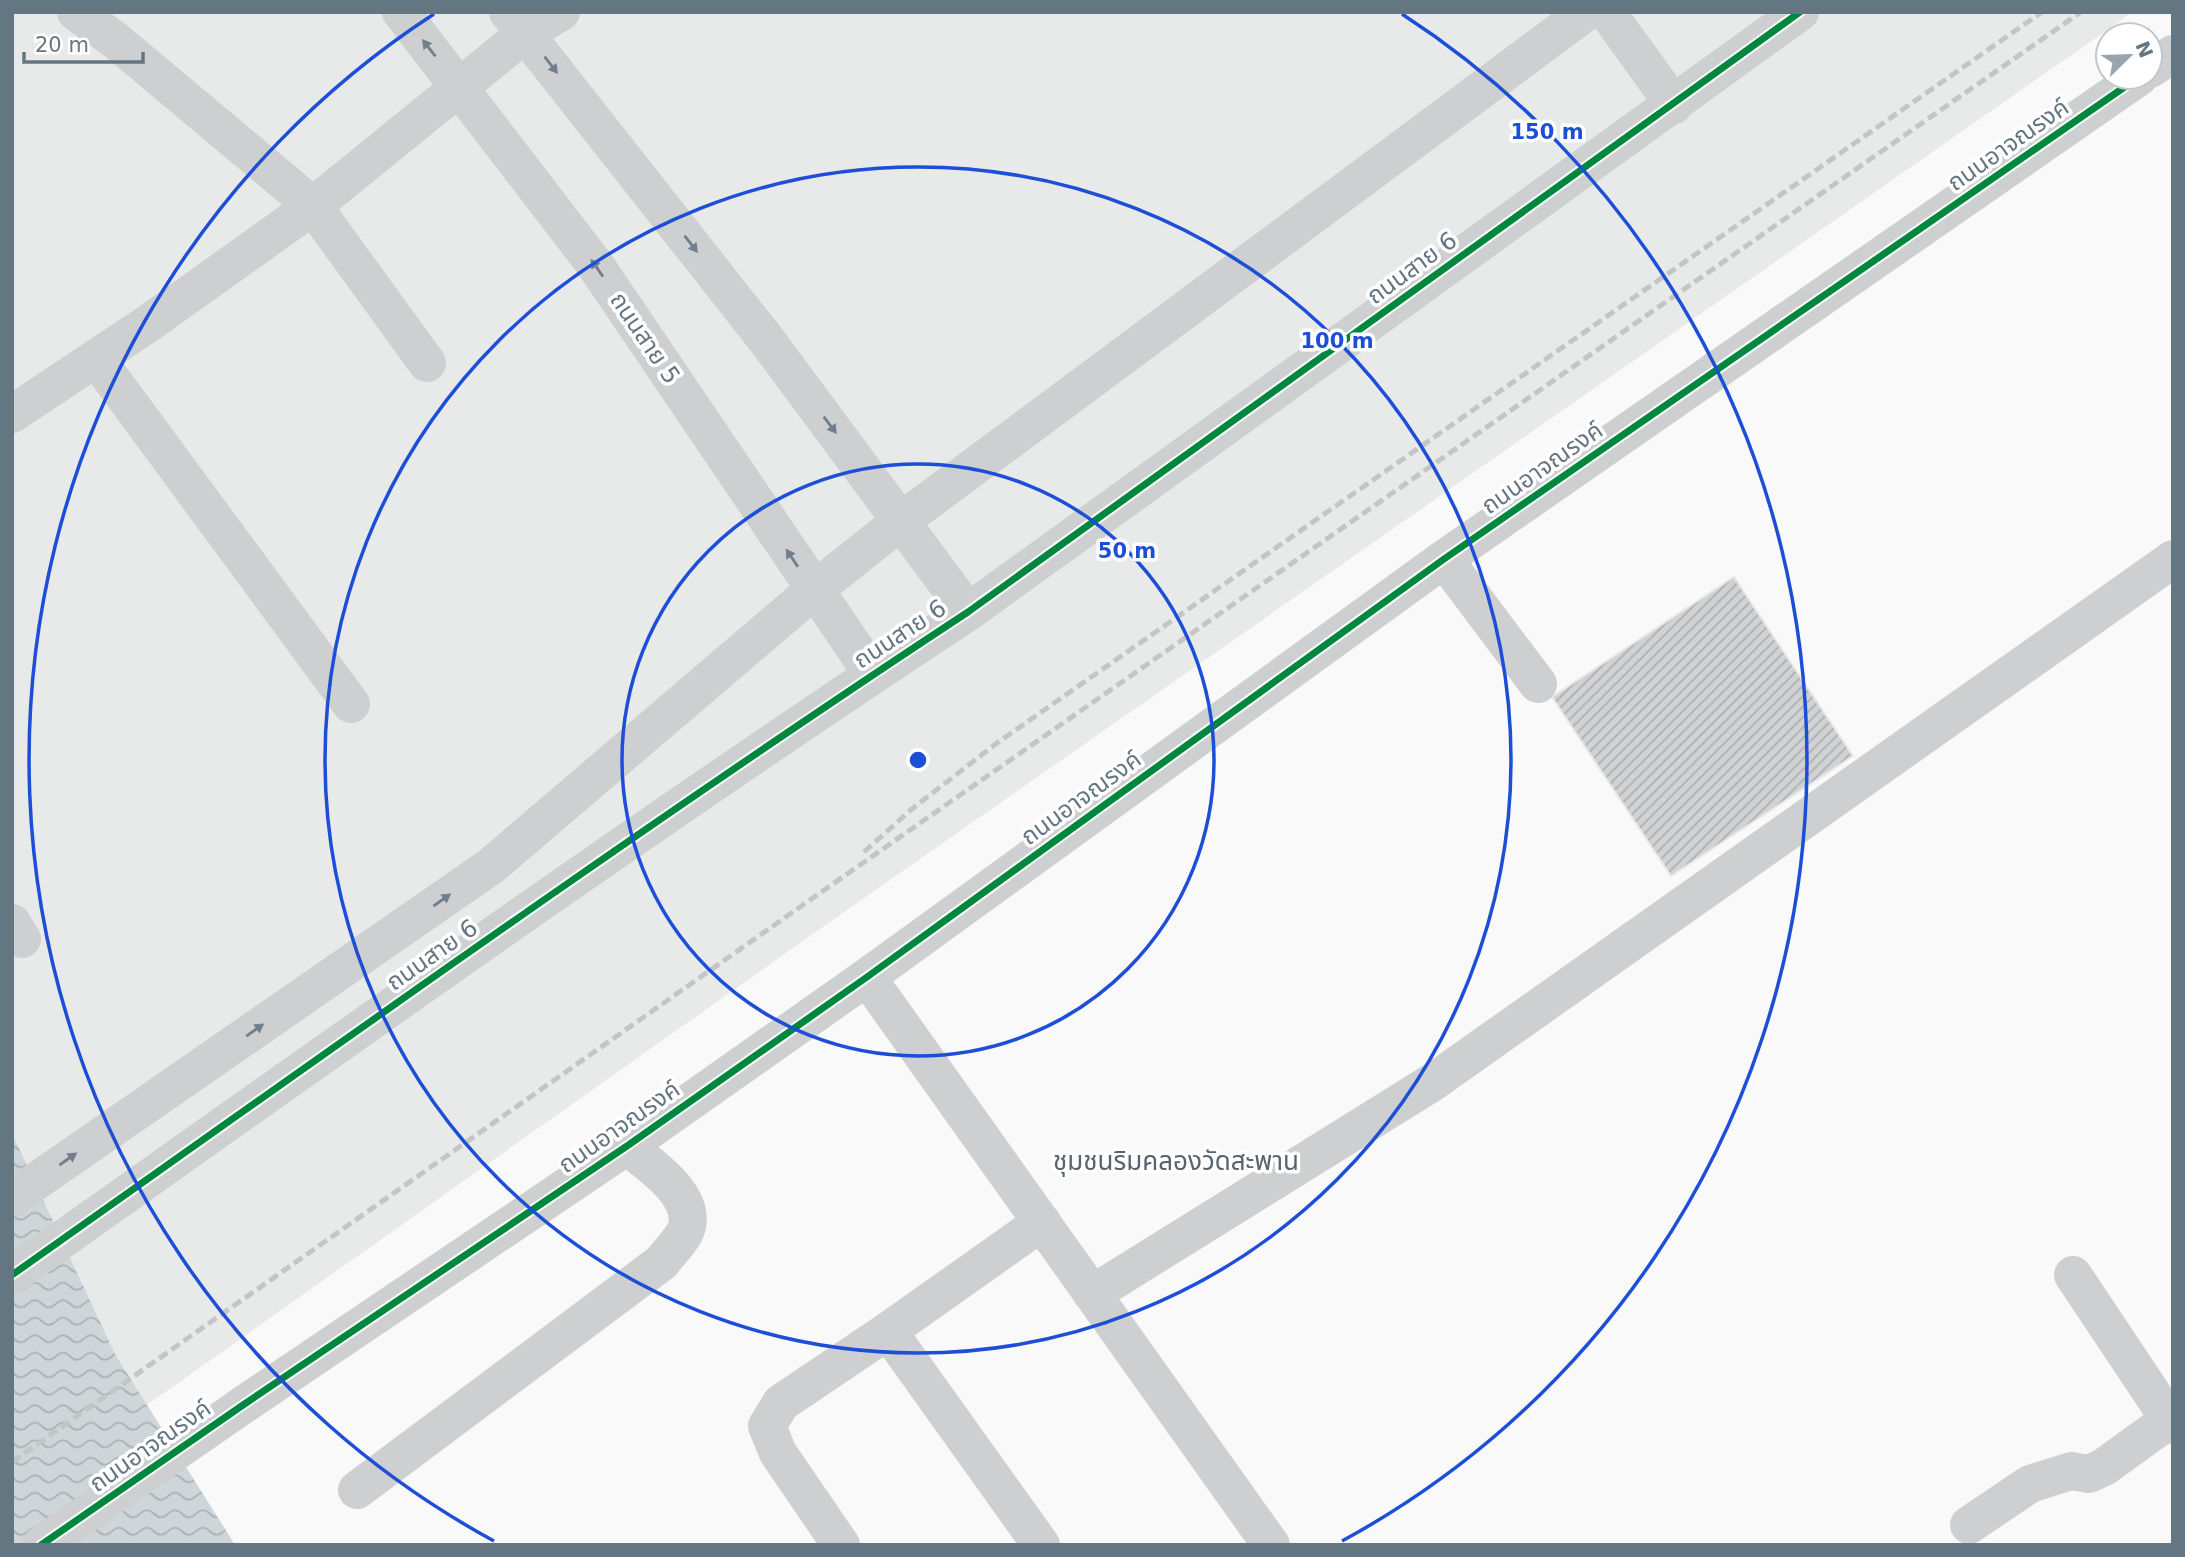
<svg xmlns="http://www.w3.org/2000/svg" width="2185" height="1557" viewBox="0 0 2185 1557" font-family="'DejaVu Sans','Noto Sans Thai',sans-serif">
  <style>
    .built { fill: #e8e9e9 }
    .water { fill: url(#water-waves) }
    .building { fill: url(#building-hatch); stroke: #e8e8e8; stroke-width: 2 }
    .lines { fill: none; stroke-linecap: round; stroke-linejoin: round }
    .minor { stroke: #cecfd0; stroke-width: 38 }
    .rail { stroke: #c3c5c6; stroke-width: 5; stroke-dasharray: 10 5; stroke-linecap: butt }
    .cycleway-casing { stroke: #fff; stroke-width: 11 }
    .cycleway { stroke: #00873e; stroke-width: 7 }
    .oneway { fill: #707f8b }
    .ring { fill: none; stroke: #1d4ed8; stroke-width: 3.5 }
    .labels { text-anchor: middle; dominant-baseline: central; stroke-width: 7; stroke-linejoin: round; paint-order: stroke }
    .street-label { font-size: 24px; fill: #657683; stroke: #fff }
    .neighbourhood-label { font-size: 26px; fill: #57646e; stroke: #fff }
    .centre { fill: #1d4ed8; stroke: #fff; stroke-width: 3.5 }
    .ring-label { font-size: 21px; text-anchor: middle; font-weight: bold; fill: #1d4ed8; stroke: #fff; stroke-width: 7; stroke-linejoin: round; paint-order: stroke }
  </style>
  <defs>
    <pattern id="water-waves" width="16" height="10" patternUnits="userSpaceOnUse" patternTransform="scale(1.75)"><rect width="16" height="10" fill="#ced6d9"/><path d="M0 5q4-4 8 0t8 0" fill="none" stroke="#abb2b5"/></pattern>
    <pattern id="building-hatch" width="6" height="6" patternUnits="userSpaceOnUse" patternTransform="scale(1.75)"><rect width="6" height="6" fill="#d0d2d3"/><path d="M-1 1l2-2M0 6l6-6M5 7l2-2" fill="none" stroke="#acafb1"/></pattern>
  </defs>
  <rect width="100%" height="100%" fill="#f9f9f9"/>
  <!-- built -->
  <path class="built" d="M12,12H2133L834,919L147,1405L115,1354L12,1133Z"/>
  <!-- water -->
  <path class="water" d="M12,1133L115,1354L235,1545H12Z"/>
  <!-- building -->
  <path class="building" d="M1734,577L1853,756L1671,876L1552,697Z"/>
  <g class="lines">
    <!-- minor -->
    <path class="minor" d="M76,12L115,40L313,206L427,363
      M401,12L596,266L873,675
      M508,12L768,342L968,612
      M1607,12L1674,105
      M2150,69L2173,54
      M96,358L351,704
      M12,414L149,323L313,206L526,33L561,12
      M1444,559L1538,684
      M12,923L22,939
      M867,977L1271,1545
      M12,1198L491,866L814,590L901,521L1586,12
      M12,1275C329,1051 644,825 968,612L1800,12
      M2073,1275L2173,1425
      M1092,1294L1433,1082L2173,559
      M888,1331L1041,1545
      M357,1490L662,1262C669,1252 685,1237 687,1226C694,1193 649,1165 627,1146
      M1969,1525L2030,1484L2071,1471L2089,1474L2104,1467L2169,1420
      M41,1545L243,1405L627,1146L867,977L1444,559L2139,77
      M841,1545L778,1453L767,1426L781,1403L888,1331L1042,1222"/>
    <!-- rail -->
    <path class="rail" d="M864,852L913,808L997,743L2042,12
      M12,1462L817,895L2081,12"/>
    <defs>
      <path id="cycleway" d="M12,1275C329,1051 644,825 968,612L1800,12
        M41,1545L243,1405L627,1146L867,977L1444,559L2139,77"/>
    </defs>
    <!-- cycleway casing -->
    <use href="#cycleway" class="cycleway-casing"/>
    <!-- cycleway -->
    <use href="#cycleway" class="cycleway"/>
  </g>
  <!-- one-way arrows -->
  <defs><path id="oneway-solid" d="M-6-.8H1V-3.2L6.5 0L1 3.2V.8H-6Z" transform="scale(1.75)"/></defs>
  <g class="oneway">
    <use href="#oneway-solid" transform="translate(429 48) rotate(-128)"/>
    <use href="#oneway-solid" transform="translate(551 65) rotate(52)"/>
    <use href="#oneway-solid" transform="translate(691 244) rotate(52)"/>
    <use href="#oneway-solid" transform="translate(597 268) rotate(-125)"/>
    <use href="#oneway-solid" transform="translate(830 425) rotate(53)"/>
    <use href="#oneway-solid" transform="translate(792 558) rotate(-124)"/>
    <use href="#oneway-solid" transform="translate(442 900) rotate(-35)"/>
    <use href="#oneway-solid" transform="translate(255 1030) rotate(-35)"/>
    <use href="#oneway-solid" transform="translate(68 1159) rotate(-35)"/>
  </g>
  <!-- distance rings -->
  <g class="ring">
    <circle cx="918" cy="760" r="296"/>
    <circle cx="918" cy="760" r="593"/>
    <path d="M494 1541A889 889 0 0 1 434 14M1402 14A889 889 0 0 1 1342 1541"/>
  </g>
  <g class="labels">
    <!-- street labels -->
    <g class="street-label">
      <text transform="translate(2008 145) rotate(-35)">ถนนอาจณรงค์</text>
      <text transform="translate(1412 268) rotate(-36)">ถนนสาย 6</text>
      <text transform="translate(645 338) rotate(56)">ถนนสาย 5</text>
      <text transform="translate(1542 468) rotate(-35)">ถนนอาจณรงค์</text>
      <text transform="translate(900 634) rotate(-33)">ถนนสาย 6</text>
      <text transform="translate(1081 798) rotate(-36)">ถนนอาจณรงค์</text>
      <text transform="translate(432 955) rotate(-35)">ถนนสาย 6</text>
      <text transform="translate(619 1127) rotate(-35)">ถนนอาจณรงค์</text>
      <text transform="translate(150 1446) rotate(-35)">ถนนอาจณรงค์</text>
    </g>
    <!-- neighbourhood labels -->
    <g class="neighbourhood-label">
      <text x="1176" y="1161">ชุมชนริมคลองวัดสะพาน</text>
    </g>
  </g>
  <circle cx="918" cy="760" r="10" class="centre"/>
  <g class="ring-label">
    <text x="1547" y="139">150 m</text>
    <text x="1337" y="348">100 m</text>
    <text x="1127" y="558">50 m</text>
  </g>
  <!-- border -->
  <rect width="2185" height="1557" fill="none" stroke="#657683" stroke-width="28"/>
  <!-- north arrow -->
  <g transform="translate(2129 56) rotate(67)"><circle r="33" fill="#ffffff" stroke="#c1c8cd" stroke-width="2"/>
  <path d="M0-5L12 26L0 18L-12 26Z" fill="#99a4ac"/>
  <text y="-10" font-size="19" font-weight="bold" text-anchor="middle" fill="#657683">N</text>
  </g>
  <!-- scale -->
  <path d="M24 52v10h119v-10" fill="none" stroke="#657683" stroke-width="3.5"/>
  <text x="35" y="52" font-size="21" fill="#657683" stroke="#ffffff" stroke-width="5" paint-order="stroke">20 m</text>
</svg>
